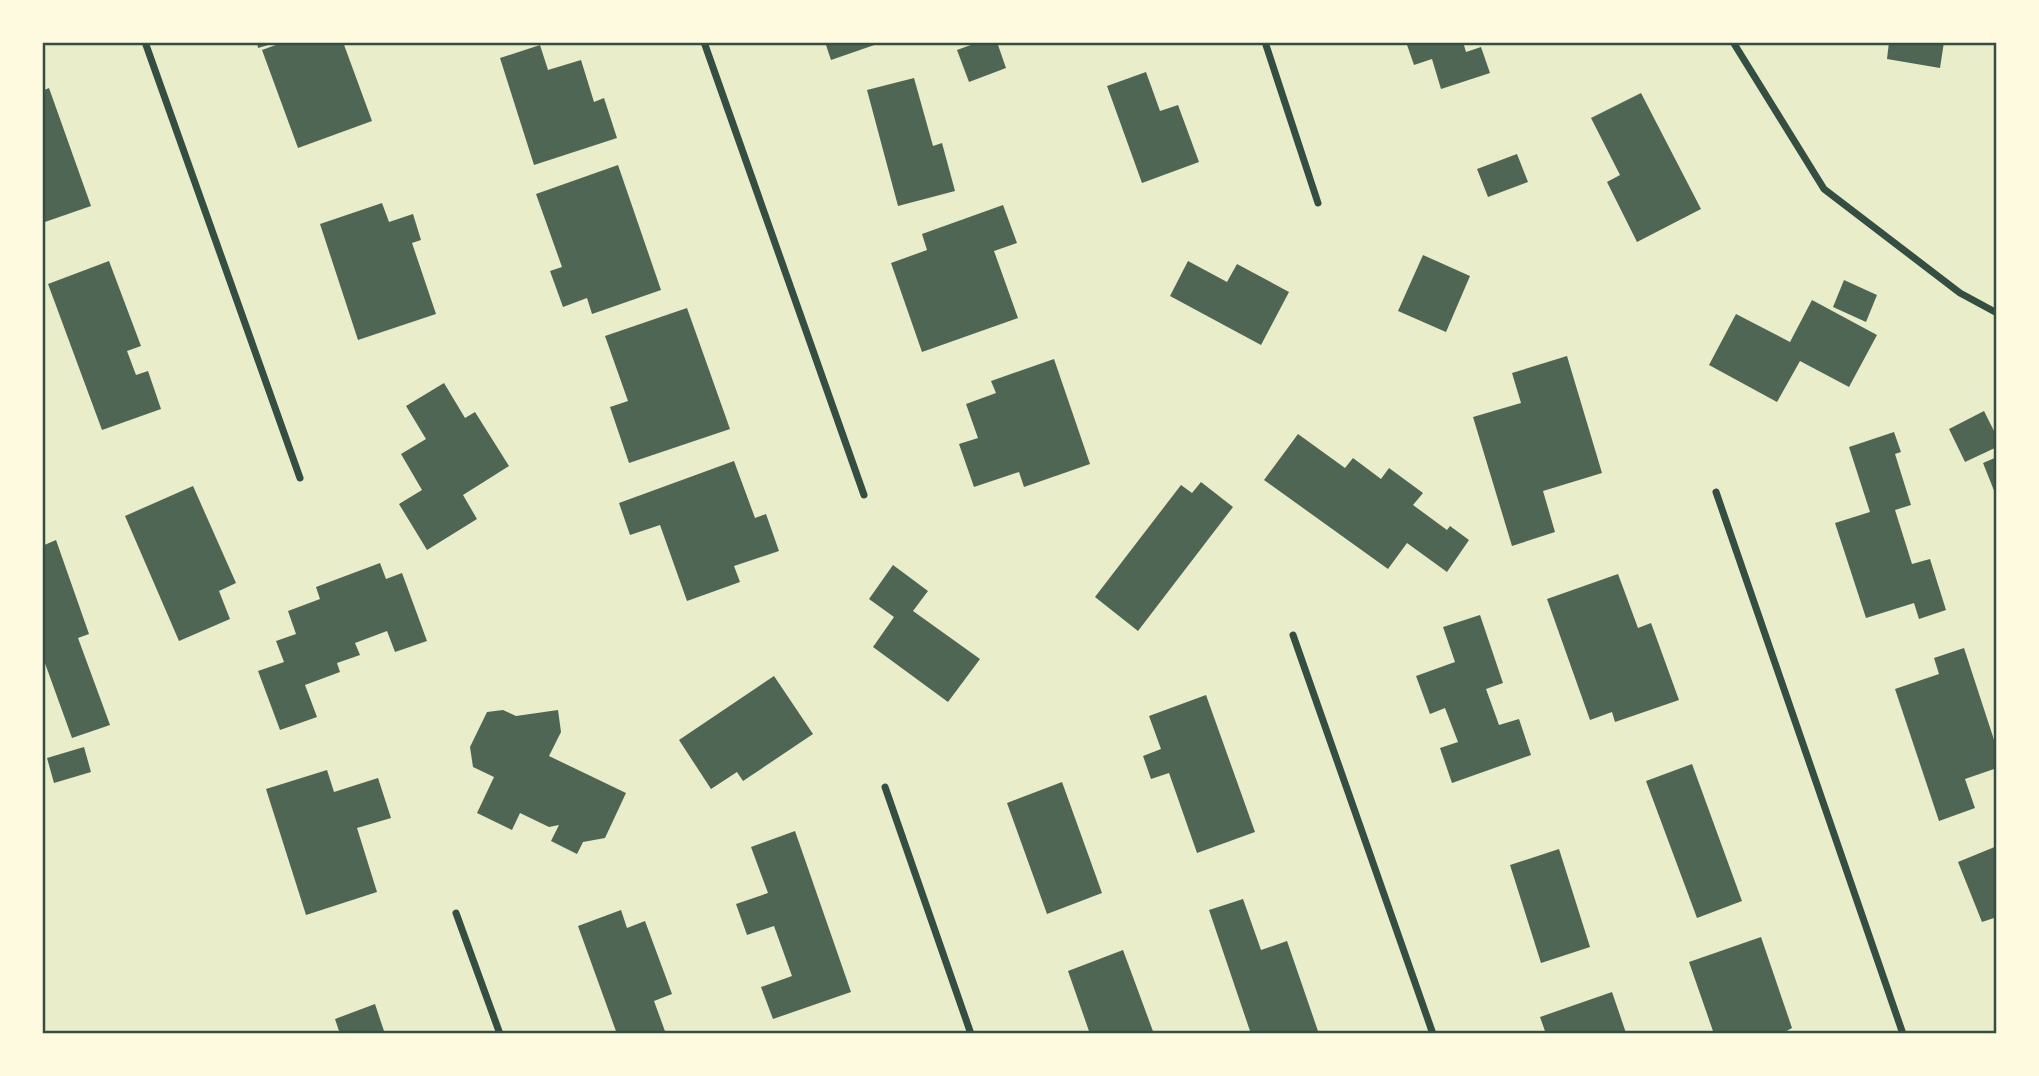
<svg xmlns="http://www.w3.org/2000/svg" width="2039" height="1076" viewBox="0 0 2039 1076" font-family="'Titillium Web',sans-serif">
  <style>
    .building { fill: #4f6655 }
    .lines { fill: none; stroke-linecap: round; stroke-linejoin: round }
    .minor { stroke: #344e41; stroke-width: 7 }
    .neatline { fill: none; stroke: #344e41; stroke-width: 2.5 }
  </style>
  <rect width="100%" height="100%" fill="#e9edc9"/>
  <!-- building -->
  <path class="building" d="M257,42H275V43L258,48Z
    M284,42H343L372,121L298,148L262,50Z
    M825,42H883L831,60Z
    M979,42H997L1006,68L969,82L957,50Z
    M1406,42H1463L1466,52L1481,47L1490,73L1441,89L1432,59L1414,65Z
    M1889,42H1944L1940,68L1887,59Z
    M540,45L548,70L581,60L594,102L604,98L617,138L534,165L500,58Z
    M1146,72L1160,111L1178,105L1199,162L1142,183L1107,86Z
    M914,78L933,146L942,143L955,191L898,206L867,90Z
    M49,88L91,206L42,223V91Z
    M1641,93L1701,209L1637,242L1607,182L1620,175L1591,118Z
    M1517,154L1528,182L1488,197L1477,169Z
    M618,165L661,290L592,314L587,298L563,307L550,271L562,267L536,194Z
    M382,203L389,222L413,214L421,240L412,243L436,314L358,340L320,224Z
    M1003,205L1017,243L994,251L1018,318L922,352L891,263L927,250L922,234Z
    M1423,255L1470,276L1446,332L1398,311Z
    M109,261L141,346L127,351L136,375L148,371L161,409L102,430L48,284Z
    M1188,261L1227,282L1237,264L1289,292L1261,345L1170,296Z
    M1844,280L1877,295L1866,322L1833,307Z
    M1812,300L1877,335L1849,387L1800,361L1777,402L1709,365L1736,314L1790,342Z
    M687,308L730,429L629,463L610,407L628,401L605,336Z
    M1567,356L1602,473L1543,491L1555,532L1512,546L1473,417L1521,403L1512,373Z
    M1054,359L1090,464L1024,487L1019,472L974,487L959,444L978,438L966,404L996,393L991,381Z
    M444,383L465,418L475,412L509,466L463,495L477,519L427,550L399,504L422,490L401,454L426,439L406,406Z
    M1984,411L1997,437V447L1965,462L1949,429Z
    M1894,432L1901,452L1895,454L1911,505L1895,510L1912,564L1930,559L1946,610L1919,619L1914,603L1866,618L1835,523L1870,512L1849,447Z
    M1298,434L1345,468L1353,458L1381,479L1389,468L1423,493L1413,505L1447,530L1450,526L1469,540L1447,572L1407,543L1388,569L1264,480Z
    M1997,457V498L1983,463Z
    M734,461L755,518L766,514L779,551L734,566L740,582L687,601L660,525L630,535L619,503Z
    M1201,482L1233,507L1138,631L1095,597L1181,485L1192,493Z
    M193,486L236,583L219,591L230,619L179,641L125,516Z
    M56,540L89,634L78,638L110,725L72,738L42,655V546Z
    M380,563L386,579L402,573L427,641L395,652L387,631L355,643L360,655L337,663L340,672L305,685L317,717L280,730L258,671L284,662L276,641L296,634L288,611L320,599L316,587Z
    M893,565L928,591L913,611L980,659L948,702L873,647L894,617L869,599Z
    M1618,574L1638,628L1651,623L1679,700L1615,722L1612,712L1590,720L1547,599Z
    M1480,615L1503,683L1486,689L1499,725L1519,719L1531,755L1452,783L1440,748L1458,742L1445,708L1430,714L1416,676L1455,662L1443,627Z
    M1964,648L1997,749V768L1965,779L1975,808L1939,821L1895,689L1939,674L1934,658Z
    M774,676L813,734L743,781L737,772L711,789L679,740Z
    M1206,695L1255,832L1197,853L1169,773L1151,779L1143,756L1161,749L1149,716Z
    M503,710L516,716L558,710L561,732L549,756L626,793L605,838L583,842L577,854L551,841L559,825L549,827L520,813L512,830L477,813L494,777L473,767L470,747L487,712Z
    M84,747L91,772L54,783L47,758Z
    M1692,764L1742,901L1697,918L1646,781Z
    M327,770L334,792L378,778L391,818L357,828L377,892L306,915L266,789Z
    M1062,782L1102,893L1047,914L1007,803Z
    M795,831L851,992L773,1019L761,987L792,976L774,926L747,935L736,904L768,893L751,847Z
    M1997,846V917L1982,922L1958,862Z
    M1559,849L1590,947L1541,963L1510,865Z
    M1243,899L1261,950L1287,941L1319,1034H1251L1209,910Z
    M621,910L627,928L645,921L672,994L654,1001L666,1034H617L578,926Z
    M1761,937L1792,1028L1781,1034H1714L1689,962Z
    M1123,950L1154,1034H1090L1068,971Z
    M1612,992L1626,1033L1546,1034L1540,1017Z
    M375,1004L385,1034H340L335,1019Z"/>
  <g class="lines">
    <!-- minor -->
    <path class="minor" d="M145,42L300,478
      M704,42L864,495
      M1265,42L1318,203
      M1733,42L1824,189L1960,293L1997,313
      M1716,492L1903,1034
      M1293,635L1433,1034
      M885,787L971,1034
      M456,913L500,1034"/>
  </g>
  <!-- border -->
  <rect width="2039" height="1076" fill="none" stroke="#fefae0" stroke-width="88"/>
  <rect x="44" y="44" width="1951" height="988" class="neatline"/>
</svg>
